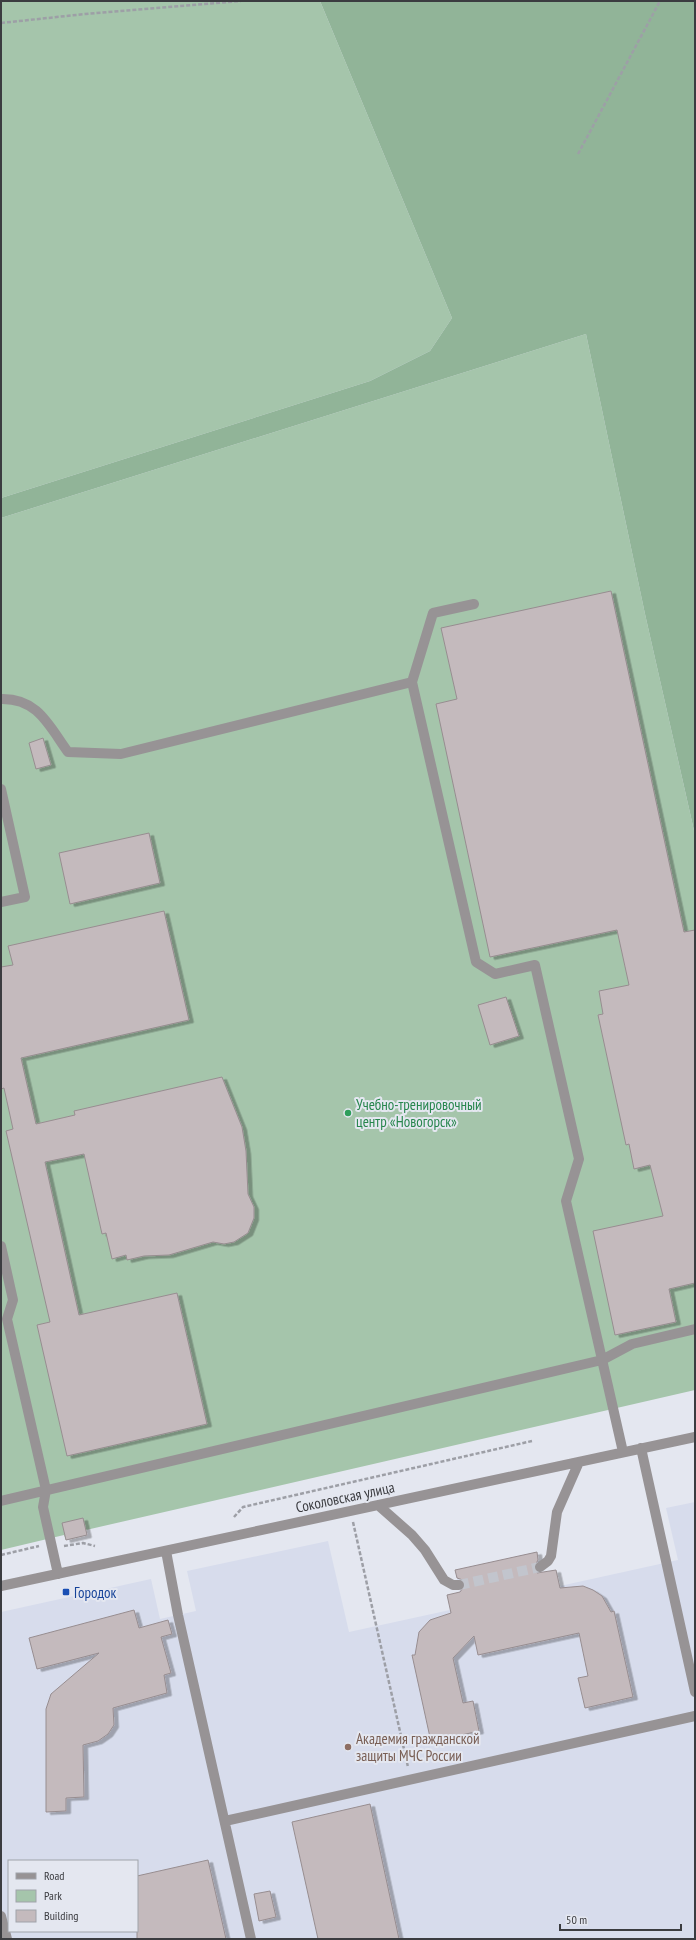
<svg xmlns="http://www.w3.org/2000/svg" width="696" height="1940" viewBox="0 0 696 1940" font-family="'PT Sans Narrow',sans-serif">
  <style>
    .built { fill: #d7dcec; fill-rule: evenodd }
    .green { fill: #a5c5ab }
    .forest { fill: #91b498 }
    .building { fill: #c4babd; stroke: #978d90; filter: url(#shadow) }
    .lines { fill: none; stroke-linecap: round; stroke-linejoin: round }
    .minor-tunnel { stroke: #c2c5cd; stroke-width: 10; stroke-dasharray: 10 5; stroke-linecap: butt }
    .path { stroke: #9d9fa6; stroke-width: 2.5; stroke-dasharray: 4 2; stroke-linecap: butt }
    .minor { stroke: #979395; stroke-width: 10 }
    .leisure-dot { fill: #2e9e5b; stroke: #e4e7f0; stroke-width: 1.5 }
    .transit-dot { fill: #1a4fb4; stroke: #e4e7f0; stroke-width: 1.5 }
    .education-dot { fill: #8d6e63; stroke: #e4e7f0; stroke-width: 1.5 }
    .labels { text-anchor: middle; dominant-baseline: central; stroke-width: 4; stroke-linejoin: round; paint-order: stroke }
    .leisure-label { font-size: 15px; fill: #27864d; stroke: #e4e7f0; text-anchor: start }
    .street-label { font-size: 15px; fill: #3b3c40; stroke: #e4e7f0 }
    .transit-label { font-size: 15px; fill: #164399; stroke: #e4e7f0; text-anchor: start }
    .education-label { font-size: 15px; fill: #785e54; stroke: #e4e7f0; text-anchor: start }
  </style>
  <defs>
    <filter id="shadow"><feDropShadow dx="4.5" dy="2.5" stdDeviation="0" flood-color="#0004"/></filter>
  </defs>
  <rect width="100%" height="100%" fill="#e4e7f0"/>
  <!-- built -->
  <path class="built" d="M695,1502V1939H1V1612L151,1579L160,1619L196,1611L187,1571L328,1541L349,1632L450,1610L447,1595L460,1592L455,1570L537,1552L541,1573L556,1570L560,1586L678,1560L666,1508ZM9,1861H137V1931H9Z"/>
  <!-- green -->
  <path class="green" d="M1,1H320L452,318L430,351L370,381L1,498Z
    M586,334L645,614L695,835V1390L86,1530L87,1535L66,1540L64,1535L1,1550V518Z"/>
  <!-- forest -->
  <path class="forest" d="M320,1H695V835L645,614L586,334L1,518V498L370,381L430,351L452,318Z"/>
  <!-- building -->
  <path class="building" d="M611,591L684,932L695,930V1283L669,1289L676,1322L615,1335L593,1231L663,1216L650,1165L634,1169L629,1144L626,1145L598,1015L603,1014L599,991L629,985L617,930L490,957L436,704L457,699L441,628Z
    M43,738L51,765L36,769L29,743Z
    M149,833L160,883L70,904L59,853Z
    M164,911L189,1020L21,1058L36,1124L75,1115L74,1111L222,1077L242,1127L246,1151L248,1194L254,1207V1218L248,1233L234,1242L224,1244L213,1242L169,1255L144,1256L127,1260L126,1255L112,1259L106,1233L102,1234L84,1154L45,1162L79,1315L177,1293L207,1424L67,1456L37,1325L50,1322L6,1131L13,1129L4,1088L1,1089V967L13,965L8,946Z
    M506,997L519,1036L490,1045L478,1005Z
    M83,1518L87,1535L66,1540L62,1523Z
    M537,1552L538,1560L534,1567L537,1573L556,1570L560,1588L583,1586L593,1590L602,1596L611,1612L614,1611L633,1697L585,1708L578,1678L588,1676L579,1633L478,1655L474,1636L453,1658L463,1703L473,1701L479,1731L431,1742L412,1655H415L419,1632L430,1620L451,1613L447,1595L460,1592L465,1585L463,1580L457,1578L455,1570Z
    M134,1610L139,1628L168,1620L172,1634L161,1637L171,1673L164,1675L167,1693L113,1708L114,1725L108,1734L98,1741L83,1745L84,1797L66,1798V1811L46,1812V1709L51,1694L99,1653L37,1669L29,1638Z
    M370,1804L399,1939H318L292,1822Z
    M208,1860L226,1939H137V1876Z
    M270,1891L276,1917L259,1921L254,1894Z"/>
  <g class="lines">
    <!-- minor-tunnel -->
    <path class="minor-tunnel" d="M459,1585L540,1567"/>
    <!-- path -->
    <path class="path" d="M1,23L85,14L241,1
      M578,154L660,1
      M234,1517L243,1507L532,1441
      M353,1522L408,1767
      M64,1546L83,1543L95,1546
      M1,1555L39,1546"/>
    <!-- minor -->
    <path class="minor" d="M474,604L433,613L412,682L476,962L495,974L535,965L579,1159L566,1201L623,1452
      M1,699C38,698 49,726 68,752L121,754L412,682
      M1,789L25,897L1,902
      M1,1246L13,1300L7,1319L46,1490L43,1507L58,1574
      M641,1448L695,1692
      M1,1501L602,1360L632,1344L695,1329
      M378,1505L412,1535L425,1550L444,1580L453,1585H459
      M166,1551L178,1615L251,1939
      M540,1567L548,1561L551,1556L557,1512L579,1462
      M1,1586L695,1437
      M225,1821L695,1716
      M1,1916L7,1939"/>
  </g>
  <!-- markers -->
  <circle class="leisure-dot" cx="348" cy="1113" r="4"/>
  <rect class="transit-dot" x="62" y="1588" width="8" height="8" rx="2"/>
  <circle class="education-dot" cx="348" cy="1747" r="4"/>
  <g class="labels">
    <!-- leisure labels -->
    <g class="leisure-label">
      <text x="356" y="1104">Учебно-тренировочный<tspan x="356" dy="17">центр «Новогорск»</tspan></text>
    </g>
    <!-- street labels -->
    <g class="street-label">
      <text transform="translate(345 1497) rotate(-12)">Соколовская улица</text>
    </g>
    <!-- transit labels -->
    <g class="transit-label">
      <text x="74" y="1592">Городок</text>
    </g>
    <!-- education labels -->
    <g class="education-label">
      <text x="356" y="1738">Академия гражданской<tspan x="356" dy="17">защиты МЧС России</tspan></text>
    </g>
  </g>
  <!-- border -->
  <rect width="696" height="1940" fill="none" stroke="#3b3c40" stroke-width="4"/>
  <!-- legend -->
  <rect x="8" y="1860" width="130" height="72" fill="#e4e7f0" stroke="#a0a3aa"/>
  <rect x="16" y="1873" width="20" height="6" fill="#979395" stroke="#a0a3aa"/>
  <text x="44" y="1880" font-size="12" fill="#3b3c40">Road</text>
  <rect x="16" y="1890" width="20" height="12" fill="#a5c5ab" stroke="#a0a3aa"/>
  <text x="44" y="1900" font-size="12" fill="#3b3c40">Park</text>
  <rect x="16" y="1910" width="20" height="12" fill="#c4babd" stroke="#a0a3aa"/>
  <text x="44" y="1920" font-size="12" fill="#3b3c40">Building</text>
  <!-- scale -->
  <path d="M560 1924v6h121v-6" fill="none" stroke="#3b3c40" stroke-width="2"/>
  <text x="566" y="1924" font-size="12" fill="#3b3c40" stroke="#e4e7f0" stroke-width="3" paint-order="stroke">50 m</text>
</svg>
